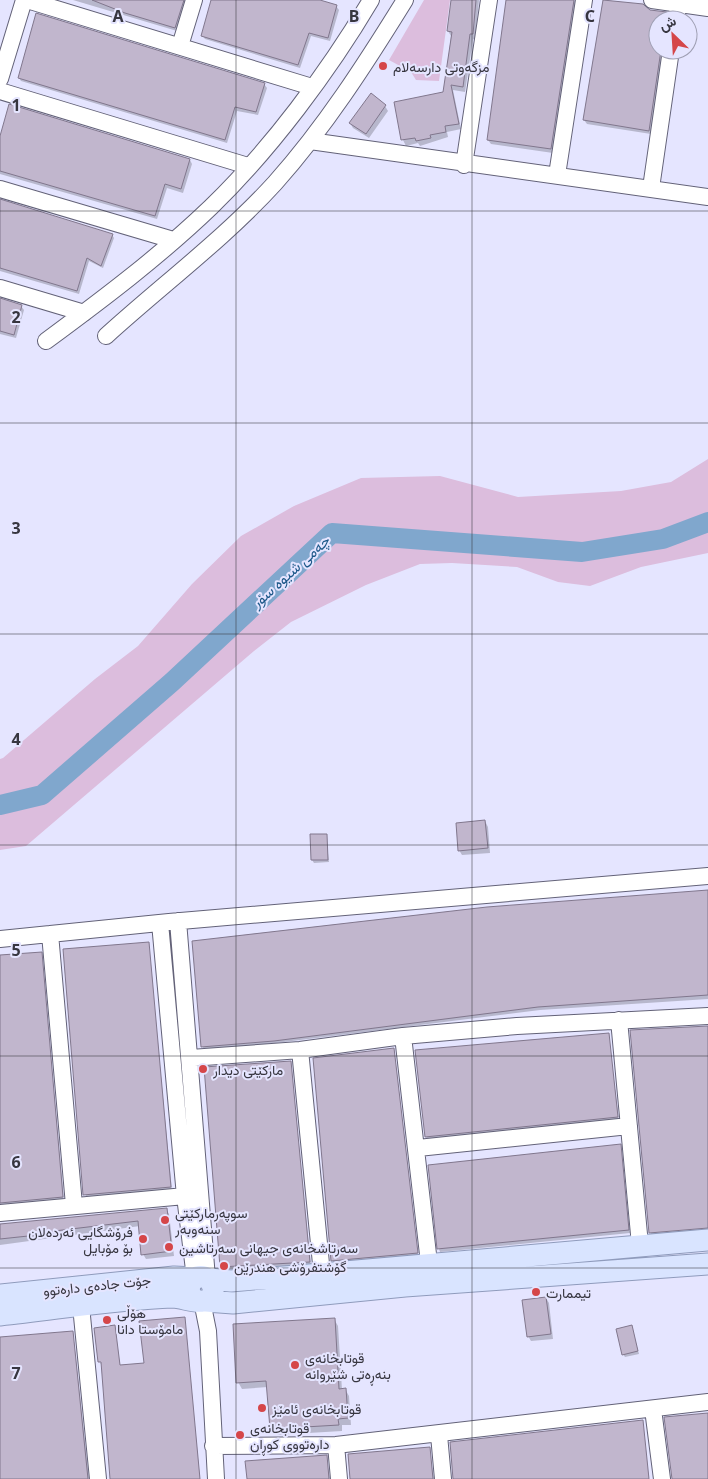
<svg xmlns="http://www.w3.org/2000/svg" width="708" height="1479" viewBox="0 0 708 1479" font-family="'Noto Sans',Vazirmatn,sans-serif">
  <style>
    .green { fill: #dcbddd }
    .shadow { fill: #0003 }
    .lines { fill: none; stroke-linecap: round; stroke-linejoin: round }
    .river { stroke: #80a7cd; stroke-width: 20 }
    .building { fill: #c1b6cd; stroke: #81778d }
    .minor-casing { stroke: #636278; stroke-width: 18 }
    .major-casing { stroke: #8f9bbc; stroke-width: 23 }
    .minor { stroke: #fff; stroke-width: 16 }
    .major { stroke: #d9e4ff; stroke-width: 21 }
    .grid { fill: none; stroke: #373640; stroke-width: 1; stroke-opacity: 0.55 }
    .poi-dot { fill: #d54649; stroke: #e5e5ff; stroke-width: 2 }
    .labels { text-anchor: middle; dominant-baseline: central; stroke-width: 4; stroke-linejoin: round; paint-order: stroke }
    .poi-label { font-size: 14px; fill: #373640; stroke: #e5e5ff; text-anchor: start }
    .street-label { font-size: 14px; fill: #373640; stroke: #e5e5ff }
    .water-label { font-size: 15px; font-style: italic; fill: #1d5889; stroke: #e5e5ff }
    .grid-label { font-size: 16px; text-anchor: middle; font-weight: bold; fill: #373640; stroke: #e5e5ff; stroke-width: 4; stroke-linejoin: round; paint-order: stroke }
  </style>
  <rect width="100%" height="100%" fill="#e5e5ff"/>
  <!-- green -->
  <path class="green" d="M424,0H450L439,81L416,80L411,72L389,60Z
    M708,459V553L641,567L590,586L558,582L517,567L452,563L420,564L366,585L291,622L254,651L26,846L0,850V759L3,758L95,679L138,646L192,584L241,536L294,506L361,478L440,476L518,497L621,491L671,482Z"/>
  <!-- shadow -->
  <path class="shadow" d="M73,0H188L177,31Z
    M213,0H317L336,6L339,10L330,41L311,36L300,68L205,39L202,35Z
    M452,0H479L475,40L473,39L465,92L453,90L461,129L447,132L448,137L420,146L418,143L406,146L403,140L395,103L444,93L451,36L448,31Z
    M507,0H574L576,3L553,153L491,144L488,140Z
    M605,0L642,5L650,11L666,13L669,18L668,20H658V50H664L651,134L587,124L584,120Z
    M19,78L264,84L267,88L258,115L237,111L227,143L21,81Z
    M385,106L388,111L369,138L353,128L350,123Z
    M0,141L190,160L192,164L183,193L167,188L157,219L0,174Z
    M0,201L112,235L114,238L103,268L89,261L79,294L0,271Z
    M0,298L21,306L24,310L16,338L0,334Z
    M485,821L488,827L490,853L462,855L459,850Z
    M326,835L329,862L314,863L312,860Z
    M708,892V999L540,1010L276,1043L204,1050L203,1047Z
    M148,943L172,1190L86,1198L64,950Z
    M41,954L64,1200L0,1208V957Z
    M708,1027V1230L652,1235L650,1232Z
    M608,1034L619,1120L428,1140L426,1137Z
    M394,1049L418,1256L334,1263L332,1260Z
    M290,1062L311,1265L223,1270L206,1069Z
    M620,1146L630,1233L440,1252L439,1249Z
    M166,1209L169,1214L174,1256L146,1259L143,1254L140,1226L0,1245V1226Z
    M546,1298L549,1303L553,1339L531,1341L528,1336Z
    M184,1319L200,1479H111L102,1365L100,1363L107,1362L114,1327L120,1366L145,1364Z
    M334,1319L338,1326L342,1390L345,1389L349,1396L351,1425H342V1431L275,1435L271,1428L268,1387L242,1389L238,1382Z
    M632,1327L639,1354L625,1357L623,1354Z
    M73,1332L89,1479H0V1338Z
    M642,1422L649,1479H453Z
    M429,1448L434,1479H351Z
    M326,1456L330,1479H248Z"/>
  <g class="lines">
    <!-- river -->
    <path class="river" d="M0,805L42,795L172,682L332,533L582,552L663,539L708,522"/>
  </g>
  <!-- building -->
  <path class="building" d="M92,0H184L175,28L125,13Z
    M211,0H320L337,5L328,38L309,33L298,65L201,36Z
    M451,0H476L473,34H470L463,87L451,85L459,124L445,126L446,132L430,135L431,138L416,141L415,138L401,140L394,102L443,92L452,32L447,31Z
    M506,0H574L551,149L487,140Z
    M603,0L643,4L650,10L667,12L666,20H658V50H661L649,131L583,120Z
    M36,13L265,83L256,112L235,107L225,140L18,78Z
    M371,93L386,105L366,134L349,123Z
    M9,104L190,159L181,189L165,184L155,216L0,171V136Z
    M0,199L113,234L101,266L87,258L77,291L0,268Z
    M0,298L22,305L14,335L0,331Z
    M485,820L488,848L458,851L456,823Z
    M310,834H327L328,860H311Z
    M708,890V995L538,1007L274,1041L201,1047L192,941L487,907Z
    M149,942L171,1187L83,1195L63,949Z
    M42,952L63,1197L0,1203V955Z
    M708,1026V1228L649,1233L630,1030Z
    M609,1033L618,1117L425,1137L415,1050Z
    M394,1048L418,1253L331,1261L313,1058Z
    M291,1061L310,1262L220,1267L204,1067Z
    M621,1144L629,1230L437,1249L428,1165Z
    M167,1208L172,1251L141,1255L138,1221L46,1232L47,1234L0,1239V1224Z
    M546,1297L551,1334L527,1337L522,1300Z
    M185,1317L200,1479H110L101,1362H98L94,1328L115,1325L120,1365L144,1363L139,1321Z
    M335,1318L339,1389L346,1388L348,1418L338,1419L339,1425L270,1429L266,1381L236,1383L233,1324Z
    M632,1325L638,1351L622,1355L616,1329Z
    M73,1331L88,1479H0V1337Z
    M708,1413V1479H672L664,1417Z
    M643,1420L649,1479H453L450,1442Z
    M430,1447L433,1479H350L348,1454Z
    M327,1455L329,1479H247L245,1461Z"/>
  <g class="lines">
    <defs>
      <path id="minor" d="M27,0L312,87
        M652,0L708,8
        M676,20L679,0
        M180,46L194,0
        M0,79L24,0
        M0,91L248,166
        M310,141L708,197
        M464,165L489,0
        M557,175L584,0
        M651,188L671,50
        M0,189L173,240
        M0,288L84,313
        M106,336C162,285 224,239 275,183C325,127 366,63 405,0
        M46,341C103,299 160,256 211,207C270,150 329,71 371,0
        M178,921L207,1278
        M160,923L185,1196L195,1278
        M50,934L74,1205
        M0,939L169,922L708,876
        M619,1020L640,1245
        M403,1036L429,1263
        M300,1050L322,1274
        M191,1058L300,1050L403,1036L517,1026L708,1016
        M418,1148L629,1126
        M0,1213L185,1196
        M202,1301L208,1331L216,1479
        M81,1306L98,1479
        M653,1409L662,1479
        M439,1435L443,1479
        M336,1445L339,1479
        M213,1446L336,1445L708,1402"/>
      <path id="major" d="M209,1279L231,1281L322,1274L708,1240
        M0,1295L174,1277L195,1278
        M206,1301L233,1303L405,1286L708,1264
        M0,1315C57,1309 115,1299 172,1297C182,1297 193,1303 203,1301C220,1299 214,1273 197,1277L190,1283L189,1293L194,1299"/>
    </defs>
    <!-- minor casing -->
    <use href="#minor" class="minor-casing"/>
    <!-- major casing -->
    <use href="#major" class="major-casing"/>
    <!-- minor -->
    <use href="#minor" class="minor"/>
    <!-- major -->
    <use href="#major" class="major"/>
  </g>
  <!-- grid -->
  <path class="grid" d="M236,0V1479M472,0V1479M0,211H708M0,423H708M0,634H708M0,845H708M0,1056H708M0,1268H708"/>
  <!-- markers -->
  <g class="poi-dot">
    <circle cx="383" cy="66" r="5"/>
    <circle cx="203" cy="1069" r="5"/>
    <circle cx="165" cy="1220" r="5"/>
    <circle cx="143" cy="1239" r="5"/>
    <circle cx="169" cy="1247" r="5"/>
    <circle cx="224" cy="1266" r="5"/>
    <circle cx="536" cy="1292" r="5"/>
    <circle cx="107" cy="1320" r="5"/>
    <circle cx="295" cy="1365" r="5"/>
    <circle cx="262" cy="1408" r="5"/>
    <circle cx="240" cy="1435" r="5"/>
  </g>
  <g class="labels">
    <!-- poi labels -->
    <g class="poi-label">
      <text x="393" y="66">مزگەوتی دارسەلام</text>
      <text x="213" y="1069">مارکێتی دیدار</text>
      <text x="175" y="1212">سوپەرمارکێتی<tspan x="175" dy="16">سنەوبەر</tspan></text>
      <text x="133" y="1231" text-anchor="end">فرۆشگایی ئەردەلان<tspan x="133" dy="16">بۆ مۆبایل</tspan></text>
      <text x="179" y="1247">سەرتاشخانەی جیهانی سەرتاشین</text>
      <text x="234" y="1266">گۆشتفرۆشی هندرێن</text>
      <text x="546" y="1292">تیممارت</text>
      <text x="117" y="1312">هۆڵی<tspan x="117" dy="16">مامۆستا دانا</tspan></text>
      <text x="305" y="1357">قوتابخانەی<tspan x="305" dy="16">بنەڕەتی شێروانە</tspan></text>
      <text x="272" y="1408">قوتابخانەی ئامێز</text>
      <text x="250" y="1427">قوتابخانەی<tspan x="250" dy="16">دارەتووی کوڕان</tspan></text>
    </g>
    <!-- street labels -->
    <g class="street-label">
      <text transform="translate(97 1285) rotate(-6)">جۆت جادەی دارەتوو</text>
    </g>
    <!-- water labels -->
    <g class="water-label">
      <text transform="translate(290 571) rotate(-42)">چەمی شیوە سۆر</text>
    </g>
  </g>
  <g class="grid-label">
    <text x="118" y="22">A</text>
    <text x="354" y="22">B</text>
    <text x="590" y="22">C</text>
    <text x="16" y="111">1</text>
    <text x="16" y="323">2</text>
    <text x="16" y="534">3</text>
    <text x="16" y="745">4</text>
    <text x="16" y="956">5</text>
    <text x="16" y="1168">6</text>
    <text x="16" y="1379">7</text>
  </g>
  <!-- north arrow -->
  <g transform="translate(673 35) rotate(335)"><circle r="24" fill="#e5e5ff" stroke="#9f9fb3"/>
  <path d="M0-4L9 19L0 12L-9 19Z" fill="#d54649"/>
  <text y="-8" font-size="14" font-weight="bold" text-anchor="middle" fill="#373640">ش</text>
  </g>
</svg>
